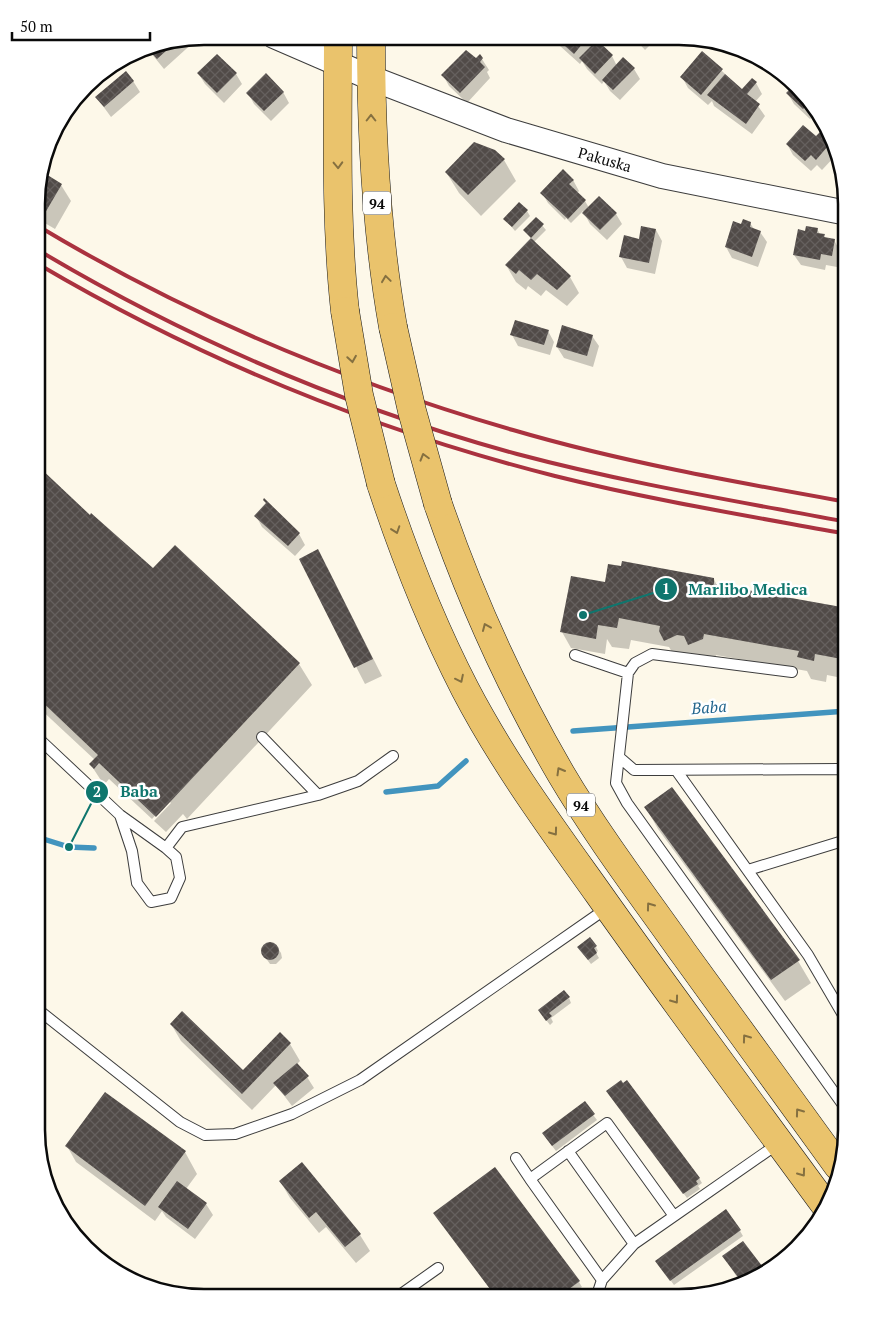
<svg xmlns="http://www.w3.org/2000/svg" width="883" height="1334" viewBox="0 0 883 1334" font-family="'PT Serif',serif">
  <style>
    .shadow { fill: #0003 }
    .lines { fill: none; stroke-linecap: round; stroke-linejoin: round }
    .stream { stroke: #4294be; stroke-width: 5.5 }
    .building { fill: url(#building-cross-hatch) }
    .service-casing { stroke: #3d3d3d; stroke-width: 12 }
    .tertiary-casing { stroke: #3d3d3d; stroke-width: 26 }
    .primary-casing { stroke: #1b1b1b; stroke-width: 29 }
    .service { stroke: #fff; stroke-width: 10 }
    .tertiary { stroke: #fff; stroke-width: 24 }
    .primary { stroke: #eac36c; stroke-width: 28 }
    .rail { stroke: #aa323f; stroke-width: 4 }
    .primary-bridge-casing { stroke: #1b1b1b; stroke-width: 29; stroke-linecap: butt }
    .primary-bridge { stroke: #eac36c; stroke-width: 28 }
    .oneway { stroke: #857040 }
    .labels { text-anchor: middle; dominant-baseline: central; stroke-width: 5; stroke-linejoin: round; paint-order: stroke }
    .shield { fill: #fff; stroke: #545454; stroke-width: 1 }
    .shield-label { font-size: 14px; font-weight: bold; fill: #0a0a0a }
    .street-label { font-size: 15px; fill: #0a0a0a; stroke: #fff }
    .water-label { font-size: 16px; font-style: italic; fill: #22658d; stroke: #fff }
    .rim { fill: none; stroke: #0a0a0a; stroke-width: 2.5 }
    .leader { fill: none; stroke: #0f766e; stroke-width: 2 }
    .callout-dot { fill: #0f766e; stroke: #fff; stroke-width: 2 }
    .mark-label { font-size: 15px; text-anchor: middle; font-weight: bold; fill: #fff }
    .callout-label { font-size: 16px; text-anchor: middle; font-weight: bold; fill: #0f766e; stroke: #fff; stroke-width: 5; stroke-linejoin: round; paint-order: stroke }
  </style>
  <defs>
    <pattern id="building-cross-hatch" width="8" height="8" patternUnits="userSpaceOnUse" patternTransform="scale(1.25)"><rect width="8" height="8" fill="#514b48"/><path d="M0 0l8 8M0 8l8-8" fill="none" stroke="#65605e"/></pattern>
  </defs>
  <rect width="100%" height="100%" fill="#fdf8e9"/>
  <!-- shadow -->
  <path class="shadow" d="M550,37H589L594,45L612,56L617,66L634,69L640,79L620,100L610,91L604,81L602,84L587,69L582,61L580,64Z
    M195,38L196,40L164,69L146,47L150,45Z
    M634,38H657L645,50Z
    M703,53L742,90L752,79L756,83L762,94L755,102L765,116L752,134L714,106L712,101L708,105L688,88L682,77Z
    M480,56L489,70L487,72L490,78L467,103L449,86L443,75L476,60Z
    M198,73L236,74L242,84L224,103L205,84Z
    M133,81L140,92L111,117L97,98Z
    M794,87L815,114L810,119L794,104L788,94Z
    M283,92L289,103L271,121L254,104L248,93Z
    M825,128L834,139L837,154L822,170L817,165L811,171L793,155L787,144L816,138Z
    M504,160L516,181L481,216L459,193L446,172Z
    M41,173L61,185L71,201L55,229L38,219V181Z
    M573,180L579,191L577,193L585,201L589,208L616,214L622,224L607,240L590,224L583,211L571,223L566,218L565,220L548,203L542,193Z
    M527,211L530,216L515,231L505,219Z
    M536,218L546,230L534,242L570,277L579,293L567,306L546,290L541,296L528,286L526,290L516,282L506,265L532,239L525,230Z
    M750,223L754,229L760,232L767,242L758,267L732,258L726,247L742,225Z
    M817,229L820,234L824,235L825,238L834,240L840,251L837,267L826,265L825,270L801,265L794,255L806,232Z
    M656,230L662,241L655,274L627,268L621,257L640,240Z
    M548,331L554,342L550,355L518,346L512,335Z
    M592,336L599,346L593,367L564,358L557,347Z
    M37,467L90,517L153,569L299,664L312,685L187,819L183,814L166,832L154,821L171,803L169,801L152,819L109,779L104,785L91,765L95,760L37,706Z
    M256,516L299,534L305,545L295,556L262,527Z
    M301,560L327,567L382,676L365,684Z
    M714,579L717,586L847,609V679L827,675L826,682L811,679L807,671L716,655L715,661L702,666L697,657L678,662L669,647L631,640L629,649L612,647L607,639L605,654L571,648L562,632L604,583Z
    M646,808L798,961L811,983L785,1001L658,829Z
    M272,943L277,947L281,953L282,958L276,964H270L263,954V948L267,944Z
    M578,947H596L598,951L596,953L599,958L591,964Z
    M569,998L571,1003L551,1018L553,1022L550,1025L543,1016Z
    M171,1024L243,1072L280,1034L290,1044L300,1061L297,1064L307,1077L314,1088L292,1106L276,1085L252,1110L181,1041Z
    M611,1096L699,1178L702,1183L698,1186L700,1189L687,1198Z
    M584,1103L597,1120L556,1151L546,1138Z
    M67,1146L185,1152L197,1174L186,1189L206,1204L213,1215L195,1239L166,1217L162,1211L155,1221L76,1162Z
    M301,1164L360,1235L370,1251L356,1263L326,1227L319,1233L290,1198L280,1181Z
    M438,1218L579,1282L582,1287L567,1297H496Z
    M740,1231L743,1236L674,1285L660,1266Z
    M743,1242L765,1272L742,1285L724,1257Z"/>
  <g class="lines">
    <!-- stream -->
    <path class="stream" d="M573,731L847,711
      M386,792L438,786L466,761
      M37,837L69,847L94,848"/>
  </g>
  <!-- building -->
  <path class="building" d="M555,37H588L574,54Z
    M597,40L613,55L595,74L579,58Z
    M177,41L157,59L146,47L150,45Z
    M466,50L476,58L480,54L483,58L480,62L485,67L460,93L441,75Z
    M702,51L723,69L701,95L680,77Z
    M217,54L237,73L217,93L197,73Z
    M623,57L635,68L613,90L602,80Z
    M126,71L134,81L104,107L95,97Z
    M266,73L284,92L264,111L246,93Z
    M725,74L742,89L752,78L757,82L747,94L760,104L746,124L707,95Z
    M793,86L807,105L803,109L786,93Z
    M803,125L816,136L825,127L834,139L816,160L811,155L805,161L786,144Z
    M474,142L495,150L505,159L468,195L445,172Z
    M563,169L574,180L569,184L586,200L568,219L540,193Z
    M41,171L62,184L45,213L38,209V181Z
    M599,196L617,213L600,230L582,213Z
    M519,202L528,210L512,227L503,219Z
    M536,217L544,224L531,238L571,276L557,290L537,274L531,280L519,270L516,274L505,265L531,238L523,230Z
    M743,219L751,222L750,227L761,231L752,257L725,247L733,221L741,224Z
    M641,226L656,229L649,263L619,257L624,235L639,239Z
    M806,226L818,228L817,233L825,234L824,237L835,239L832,256L821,254L820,260L793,255L798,229L805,231Z
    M515,320L549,330L544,345L510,335Z
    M562,325L593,335L587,356L556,347Z
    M37,465L90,515L91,513L153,568L175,545L300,663L156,817L99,763L94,769L89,764L98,755L37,697Z
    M264,498L300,533L288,546L254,516L266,503L263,500Z
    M318,549L373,659L354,668L299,559Z
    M622,561L714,578V584L847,608V660L815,654L814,661L797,657L799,651L704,634L703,639L688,645L684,636L677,635L664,641L659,631L660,626L619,618L617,628L598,625L596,639L560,632L571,576L605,582L608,564L621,566Z
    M672,787L800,960L771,980L644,807Z
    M590,937L597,946L594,948L597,953L588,960L577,947Z
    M261 951a9 9 0 1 1 18 0a9 9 0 1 1-18 0Z
    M564,990L570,997L549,1013L552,1016L546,1021L538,1010Z
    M182,1011L243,1070L280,1032L291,1043L242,1094L170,1024Z
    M297,1063L309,1076L285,1096L273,1083Z
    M621,1080L623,1083L627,1080L700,1178L696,1181L698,1184L683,1194L606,1091Z
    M105,1092L186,1151L145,1206L65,1146Z
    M585,1101L595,1114L552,1146L542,1133Z
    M302,1162L361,1234L345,1247L316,1212L309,1218L279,1181Z
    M495,1167L580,1281L558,1297H496L433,1213Z
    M177,1181L207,1203L188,1229L158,1207Z
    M726,1209L741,1230L670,1281L655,1261Z
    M743,1241L766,1271L744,1285L722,1256Z
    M427,1292L431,1297H419Z"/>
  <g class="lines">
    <defs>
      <path id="service" d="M575,655L628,673
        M792,672L652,654L635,663L628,673L616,783L627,803L846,1109
        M37,737L120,815L166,848L176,857L180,878L171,898L151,902L137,883L132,851L120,815
        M262,737L318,795
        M619,757L634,770L840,769L847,772
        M676,770L808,955L846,1020
        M166,848L182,827L318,795L358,781L393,756
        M748,870L846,840
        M36,1008L180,1122L205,1135L235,1134L292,1114L360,1080L607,908
        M568,1151L634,1244
        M516,1158L530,1179
        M602,1280L530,1179L607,1123L674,1216
        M397,1297L438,1268
        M596,1298L602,1280L634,1244L779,1143"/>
      <path id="tertiary" d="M274,36L371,78L506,130L662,176L847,213"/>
      <path id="primary" d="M338,37C338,128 335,220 345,311
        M371,37C371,134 376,231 393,327
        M381,484C404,554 431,623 465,689C503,762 551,827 598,893C672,998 749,1101 825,1205
        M438,504C470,597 511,688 561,774C597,835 641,893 682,951C734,1023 786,1094 838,1166"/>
    </defs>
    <!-- service casing -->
    <use href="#service" class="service-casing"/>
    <!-- tertiary casing -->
    <use href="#tertiary" class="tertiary-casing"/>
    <!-- primary casing -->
    <use href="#primary" class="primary-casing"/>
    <!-- service -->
    <use href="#service" class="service"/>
    <!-- tertiary -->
    <use href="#tertiary" class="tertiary"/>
    <!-- primary -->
    <use href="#primary" class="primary"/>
    <!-- rail -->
    <path class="rail" d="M38,226C186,315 347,382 513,430C622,462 735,482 847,502
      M38,250C187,339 349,408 517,454C626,483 736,501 847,522
      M38,264C199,359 373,430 555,476C651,500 749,516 847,534"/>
    <defs>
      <path id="primary-bridge" d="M345,311L359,395L381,484
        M393,327L412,411L438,504"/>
    </defs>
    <!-- primary-bridge casing -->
    <use href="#primary-bridge" class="primary-bridge-casing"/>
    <!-- primary-bridge -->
    <use href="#primary-bridge" class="primary-bridge"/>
  </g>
  <!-- one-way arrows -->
  <defs><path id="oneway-chevron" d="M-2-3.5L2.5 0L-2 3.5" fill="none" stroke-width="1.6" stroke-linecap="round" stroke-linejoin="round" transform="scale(1.25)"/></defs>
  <g class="oneway">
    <use href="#oneway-chevron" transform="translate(371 118) rotate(-90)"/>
    <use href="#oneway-chevron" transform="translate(338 165) rotate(88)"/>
    <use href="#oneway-chevron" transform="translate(386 279) rotate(-98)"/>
    <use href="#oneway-chevron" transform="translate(352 359) rotate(81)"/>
    <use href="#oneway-chevron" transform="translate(424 457) rotate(-106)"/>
    <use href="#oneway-chevron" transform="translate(396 530) rotate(71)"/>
    <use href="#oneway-chevron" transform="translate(486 627) rotate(-113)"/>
    <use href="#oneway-chevron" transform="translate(460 679) rotate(64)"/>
    <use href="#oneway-chevron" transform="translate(560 771) rotate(-120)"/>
    <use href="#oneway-chevron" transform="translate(554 832) rotate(54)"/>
    <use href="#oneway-chevron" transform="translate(650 906) rotate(-126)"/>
    <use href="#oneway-chevron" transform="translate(675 1000) rotate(54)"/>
    <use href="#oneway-chevron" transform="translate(746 1038) rotate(-126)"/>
    <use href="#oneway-chevron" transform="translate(799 1112) rotate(-126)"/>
    <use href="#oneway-chevron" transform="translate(802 1173) rotate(54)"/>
  </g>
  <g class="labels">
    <!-- shield labels -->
    <g class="shield">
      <rect x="363" y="191.5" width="28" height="23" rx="4"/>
      <rect x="567" y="793.5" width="28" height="23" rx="4"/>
    </g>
    <g class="shield-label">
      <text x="377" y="203">94</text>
      <text x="581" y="805">94</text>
    </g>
    <!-- street labels -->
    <g class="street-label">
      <text transform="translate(605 159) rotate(16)">Pakuska</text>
    </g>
    <!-- water labels -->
    <g class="water-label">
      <text transform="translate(709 707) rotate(-4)">Baba</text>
    </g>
  </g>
  <!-- crop -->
  <path d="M0 0H883V1334H0ZM204 45H679A159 159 0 0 1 838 204V1130A159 159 0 0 1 679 1289H204A159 159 0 0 1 45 1130V204A159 159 0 0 1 204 45Z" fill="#fff" fill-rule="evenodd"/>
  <path class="rim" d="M204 45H679A159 159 0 0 1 838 204V1130A159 159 0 0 1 679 1289H204A159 159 0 0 1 45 1130V204A159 159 0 0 1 204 45Z"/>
  <!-- callouts -->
  <path class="leader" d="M583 615L666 589M69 847L97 792"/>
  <g class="callout-dot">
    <circle cx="583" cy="615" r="5"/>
    <circle cx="69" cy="847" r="5"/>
    <circle cx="666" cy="589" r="12"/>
    <circle cx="97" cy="792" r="12"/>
  </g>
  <g class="mark-label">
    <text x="666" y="594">1</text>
    <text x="97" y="797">2</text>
  </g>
  <g class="callout-label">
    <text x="748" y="595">Marlibo Medica</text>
    <text x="139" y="797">Baba</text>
  </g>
  <!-- scale -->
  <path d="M12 32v8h138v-8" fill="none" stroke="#0a0a0a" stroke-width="2.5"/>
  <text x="20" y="32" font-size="15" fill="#0a0a0a" stroke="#ffffff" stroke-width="4" paint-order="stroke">50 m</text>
</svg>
